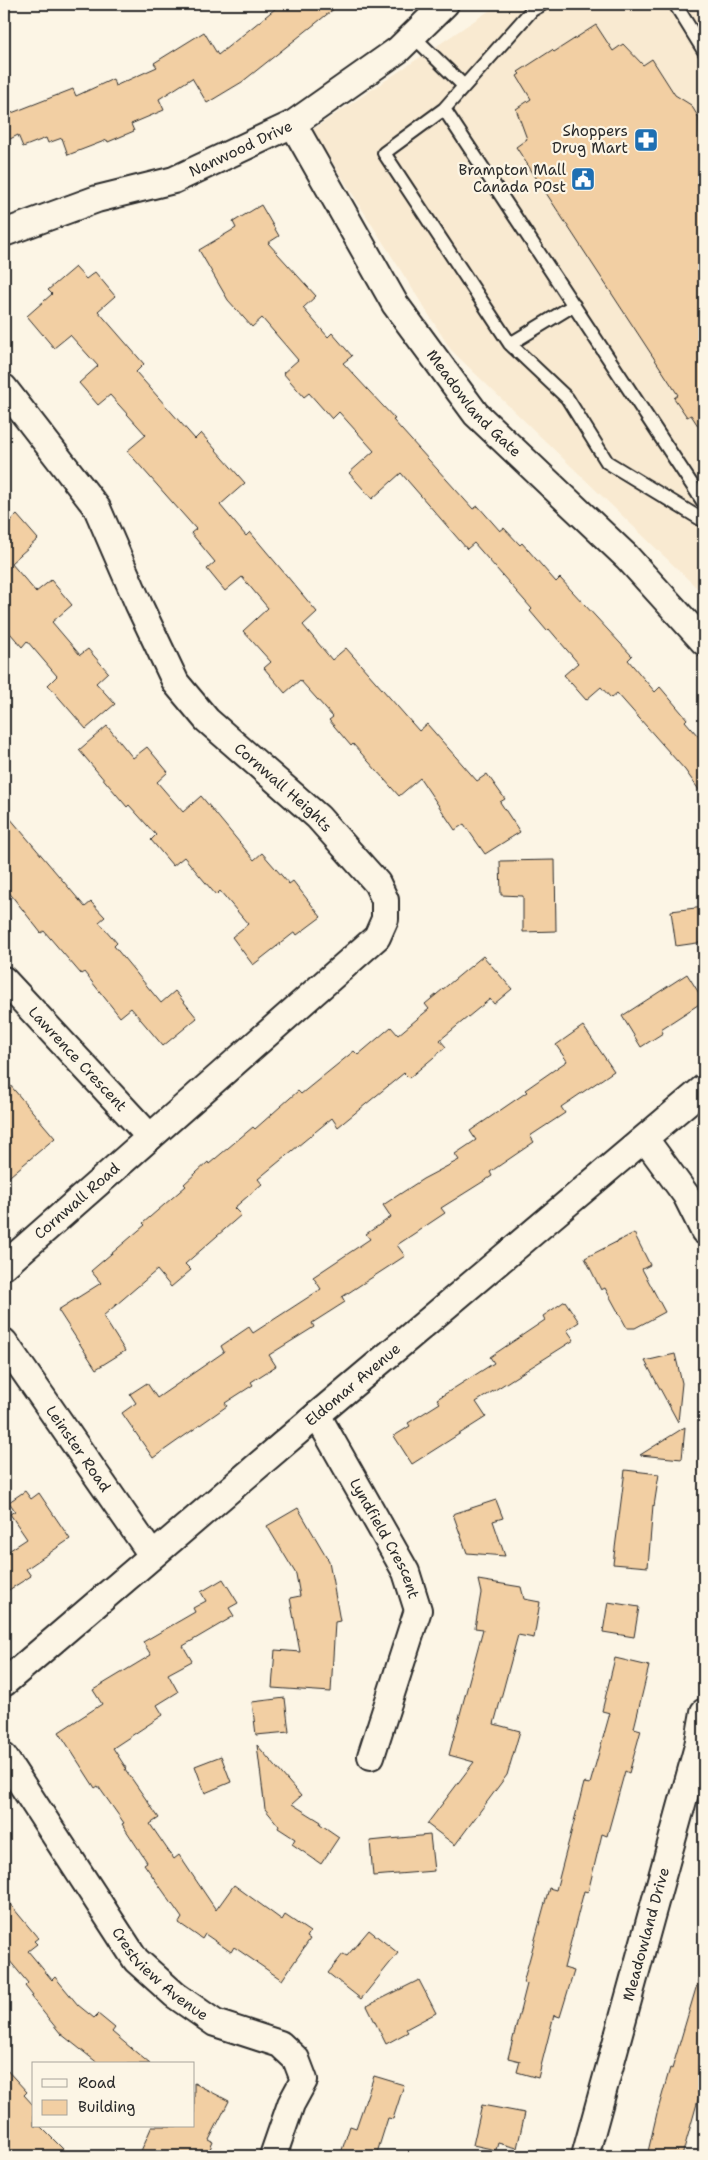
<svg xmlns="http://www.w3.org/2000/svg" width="708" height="2160" viewBox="0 0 708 2160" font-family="'Shantell Sans',sans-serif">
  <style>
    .built { fill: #f9ead1 }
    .building { fill: #f2cfa3; stroke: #2b2b2b }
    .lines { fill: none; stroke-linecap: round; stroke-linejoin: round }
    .lane-casing { stroke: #2b2b2b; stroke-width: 16 }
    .street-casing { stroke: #2b2b2b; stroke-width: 30 }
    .lane { stroke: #fcf5e5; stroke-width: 12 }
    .street { stroke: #fcf5e5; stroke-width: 26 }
    .labels { text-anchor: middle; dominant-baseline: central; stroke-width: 4.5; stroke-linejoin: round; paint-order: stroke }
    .poi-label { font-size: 15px; fill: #2b2b2b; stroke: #fcf5e5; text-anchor: end }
    .street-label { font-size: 15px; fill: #2b2b2b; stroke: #fcf5e5 }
  </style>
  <rect width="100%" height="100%" fill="#fcf5e5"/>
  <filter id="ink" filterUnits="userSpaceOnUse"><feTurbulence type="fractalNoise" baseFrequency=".02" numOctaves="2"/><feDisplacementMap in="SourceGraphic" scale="10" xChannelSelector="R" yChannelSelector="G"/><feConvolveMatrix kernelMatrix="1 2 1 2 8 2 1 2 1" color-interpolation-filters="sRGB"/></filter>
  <g filter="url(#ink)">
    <!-- built -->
    <path class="built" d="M499,4H704V597L696,587L451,350L312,130Z"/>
    <!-- building -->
    <path class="building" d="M281,4H340L242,82L207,103L192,78L159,99L164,110L131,124L134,131L108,142L107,140L68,155L62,138L48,143L46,138L23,147L18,135L4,142V116L73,89L76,96L113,79L115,86L157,67L154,63L204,32L218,55Z
      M596,25L613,51L623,44L643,65L652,59L675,95L691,105L699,118L700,133L704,140V435L691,415L687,417L674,398L678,395L516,147L527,139L516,109L531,99L517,76L520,74L518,72L552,50L554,52Z
      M261,205L279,236L268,243L316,296L303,308L328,337L332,333L352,356L343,363L395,419L393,420L473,509L478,506L500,531L504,528L520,545L522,543L556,582L560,578L632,656L628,660L655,692L660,687L687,719L685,721L704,743V797L685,770L617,693L611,698L601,687L586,700L564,675L578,663L549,629L547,631L530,611L532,609L474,543L467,549L401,473L372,499L349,473L374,451L339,412L332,419L309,393L304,397L283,373L298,360L262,318L252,327L228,300L199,250L236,228L233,222Z
      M75,267L86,279L95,272L115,296L98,311L144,364L136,372L195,439L201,433L245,483L220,505L246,536L250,532L317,612L303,625L332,660L346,648L419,731L427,724L477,781L487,774L505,799L500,802L520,832L485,854L464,824L455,830L420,778L399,796L353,744L351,746L329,720L333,717L300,680L285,693L264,668L271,662L243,631L268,608L242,577L225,591L207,569L215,562L191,533L196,529L127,451L146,435L110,395L98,405L79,383L98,366L70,335L54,348L27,316L52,294L48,290Z
      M17,515L38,539L11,563L36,592L51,580L72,605L52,622L80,655L88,649L108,672L96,683L115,704L86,729L48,685L57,676L27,641L22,647L4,626V527Z
      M107,726L133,758L147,747L168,772L157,782L183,812L201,796L254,860L262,853L289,884L293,881L321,917L297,935L295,932L253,965L232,937L248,924L220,891L216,895L184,857L173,866L151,840L156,835L129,805L127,807L79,750Z
      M4,811L85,907L91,902L105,917L99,922L117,943L114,946L161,1003L175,991L197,1018L163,1046L131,1008L120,1017L84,972L81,974L44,931L41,933L4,886Z
      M555,860L556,931L523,932V896L501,895L500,861Z
      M704,907V942L676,946L671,911Z
      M483,956L512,989L494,1004L490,999L440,1040L446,1047L409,1078L404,1073L338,1127L332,1118L258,1179L262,1184L234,1208L241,1215L185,1264L191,1270L171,1287L157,1270L103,1316L125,1351L96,1369L58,1310L101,1283L91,1271L145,1225L143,1223L186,1186L184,1184L208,1162L209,1164L253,1127L255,1129L298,1091L301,1094L354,1051L358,1055L391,1027L398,1035L429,1009L425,1004Z
      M687,974L704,1001L661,1029L663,1033L641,1047L622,1016Z
      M583,1026L614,1071L561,1107L565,1113L530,1136L534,1142L490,1172L492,1176L441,1208L445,1213L397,1245L405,1256L342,1297L345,1302L312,1323L314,1327L269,1355L276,1366L251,1382L253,1385L225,1403L227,1406L153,1458L122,1413L136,1403L130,1394L147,1383L157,1398L224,1352L221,1346L249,1327L253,1333L321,1289L313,1277L370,1239L366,1234L391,1217L383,1205L423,1179L459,1160L455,1154L476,1140L470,1131L527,1092L525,1090L567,1061L556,1045Z
      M4,1078L55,1138L4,1181Z
      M634,1233L650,1265L642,1269L665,1312L635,1328H627L605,1288L601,1290L585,1258Z
      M565,1301L579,1322L567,1330L574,1340L476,1402L486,1417L412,1464L394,1436L410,1426L408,1423L440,1403L437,1399L494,1363L490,1357L545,1320L543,1316Z
      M675,1354L682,1383L678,1422L645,1361Z
      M685,1427L682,1459L640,1455Z
      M625,1470L659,1474L654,1506L653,1505L648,1567L613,1564Z
      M25,1491L31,1499L39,1493L70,1539L26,1569L31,1576L4,1593V1554L27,1539L10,1514L15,1511L9,1502Z
      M496,1500L503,1518L493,1521L505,1556L467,1553L453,1514Z
      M298,1508L329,1561L340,1621L335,1622L331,1692L272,1688L275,1650L300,1652L290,1598L300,1596L296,1574L267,1526Z
      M223,1579L238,1603L229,1608L234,1616L183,1646L192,1661L168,1674L178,1692L157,1705L163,1715L113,1748L126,1768L125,1769L159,1818L150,1824L174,1859L179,1855L216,1910L234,1885L282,1920L285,1915L310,1932L307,1937L310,1939L282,1980L234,1947L231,1952L205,1934L202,1939L179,1923L182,1918L144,1864L147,1862L122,1824L124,1823L98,1786L95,1788L59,1732L102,1704L93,1690L151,1655L143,1642L195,1612L193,1608L206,1601L201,1592Z
      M478,1580L521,1587L524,1599L540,1602L534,1638L518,1635L494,1724L520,1731L507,1775L455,1845L427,1824L474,1762L449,1755L483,1629L475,1628L481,1593Z
      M608,1602L639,1607L634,1637L603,1632Z
      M615,1658L649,1666L634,1728L641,1730L629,1773L625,1771L607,1836L602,1834L588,1892L584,1891L564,1968L574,1971L560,2017L554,2015L538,2078L517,2072L520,2061L508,2058L527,1984L523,1983L549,1888L556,1890L584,1783L590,1784L610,1713L602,1711Z
      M285,1698L289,1732L256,1735L252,1702Z
      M257,1745L301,1796L292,1804L321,1822L320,1824L339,1837L321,1864L292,1844L295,1839L278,1828L279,1826L265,1809Z
      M221,1756L231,1782L205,1793L195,1766Z
      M430,1835L434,1871L373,1876L370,1841Z
      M4,1897L38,1938L34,1941L37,1944L28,1951L52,1980L55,1977L78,2005L94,2018L98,2014L115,2028L112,2032L150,2064H99L61,2034L31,1997L33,1996L25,1986L28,1983L4,1954Z
      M369,1930L398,1953L361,1999L328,1973L343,1954L347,1956Z
      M699,1978L704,1979V2079L682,2156H647L657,2113L670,2068L672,2069Z
      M419,1980L436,2013L406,2029L408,2032L386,2044L367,2006Z
      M4,2067L27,2092L24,2095L34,2106V2126H40L70,2156H4Z
      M374,2076L404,2085L393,2119L388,2118L376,2156H340L350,2126L356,2128Z
      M194,2083L229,2101L209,2140L213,2142L207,2156H153L141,2151L152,2126H194Z
      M482,2105L525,2113L517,2148L498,2143L496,2150L473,2145Z"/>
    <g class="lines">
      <defs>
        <path id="lane" d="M675,4L704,51
          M413,36L464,86
          M444,109L532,10L543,4
          M574,305L510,344L384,153L444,109L704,503
          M510,344L567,398L607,462L704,521"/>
        <g id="street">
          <path id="s1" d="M293,124L395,304L476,414L627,557L704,642"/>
          <path id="s2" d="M4,233L97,199L174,180L293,124L398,50L445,4"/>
          <path id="s3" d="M4,388L97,508L139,605L176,683L207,720L318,817L377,883L385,900V919L377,937L4,1266"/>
          <path id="s4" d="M4,980L150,1137"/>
          <path d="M645,1139L686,1195L704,1231"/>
          <path id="s5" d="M4,1342L152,1555"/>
          <path id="s6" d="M317,1415L406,1572L418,1610L371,1756"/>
          <path id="s7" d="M4,1683L317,1415L704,1088"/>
          <path id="s8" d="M4,1757L136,1960L175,1995L215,2023L280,2044L296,2059L304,2080L291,2104L273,2156"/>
          <path id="s9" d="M585,2156L698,1746L704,1712"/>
        </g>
      </defs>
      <!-- lane casing -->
      <use href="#lane" class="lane-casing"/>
      <!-- street casing -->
      <use href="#street" class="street-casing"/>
      <!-- lane -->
      <use href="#lane" class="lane"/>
      <!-- street -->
      <use href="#street" class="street"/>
    </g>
  </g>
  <!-- icons -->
  <defs>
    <symbol id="pharmacy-square" viewBox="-11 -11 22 22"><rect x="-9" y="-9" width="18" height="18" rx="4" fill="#1f6fb2" stroke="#fcf5e5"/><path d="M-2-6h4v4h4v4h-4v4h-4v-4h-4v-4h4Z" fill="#fff"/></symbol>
    <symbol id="civic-square" viewBox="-11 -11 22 22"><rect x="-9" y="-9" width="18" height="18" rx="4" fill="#1f6fb2" stroke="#fcf5e5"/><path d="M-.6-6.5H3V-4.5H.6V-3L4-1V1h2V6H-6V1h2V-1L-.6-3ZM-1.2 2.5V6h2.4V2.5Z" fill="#fff"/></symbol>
  </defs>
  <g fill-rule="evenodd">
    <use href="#pharmacy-square" x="632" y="126" width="28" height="28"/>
    <use href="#civic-square" x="569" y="165" width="28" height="28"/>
  </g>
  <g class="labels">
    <!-- poi labels -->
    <g class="poi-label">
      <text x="628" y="131">Shoppers<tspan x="628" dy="17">Drug Mart</tspan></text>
      <text x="566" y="170">Brampton Mall<tspan x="566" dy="17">Canada P0st</tspan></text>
    </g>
    <!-- street labels -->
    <g class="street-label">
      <text stroke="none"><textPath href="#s2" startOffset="252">Nanwood Drive</textPath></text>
      <text stroke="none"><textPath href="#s1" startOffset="334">Meadowland Gate</textPath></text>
      <text stroke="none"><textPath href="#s3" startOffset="494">Cornwall Heights</textPath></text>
      <text stroke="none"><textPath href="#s4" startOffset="108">Lawrence Crescent</textPath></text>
      <text transform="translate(77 1201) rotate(-41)">Cornwall Road</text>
      <text stroke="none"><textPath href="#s7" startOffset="459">Eldomar Avenue</textPath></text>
      <text stroke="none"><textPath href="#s5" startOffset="130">Leinster Road</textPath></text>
      <text stroke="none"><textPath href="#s6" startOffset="141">Lyndfield Crescent</textPath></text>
      <text stroke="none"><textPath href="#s9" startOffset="230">Meadowland Drive</textPath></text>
      <text stroke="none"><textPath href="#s8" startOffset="269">Crestview Avenue</textPath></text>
    </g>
  </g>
  <!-- margin -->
  <rect width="708" height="2160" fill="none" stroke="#fcf5e5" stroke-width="20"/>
  <rect x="10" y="10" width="688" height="2140" fill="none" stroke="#2b2b2b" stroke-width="2" filter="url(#ink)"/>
  <!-- legend -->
  <rect x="32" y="2062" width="162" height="65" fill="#fcf5e5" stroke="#a8a49b"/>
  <rect x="42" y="2079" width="25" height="8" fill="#fcf5e5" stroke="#a8a49b"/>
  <text x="78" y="2088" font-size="15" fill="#2b2b2b">Road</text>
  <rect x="42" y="2100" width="25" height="15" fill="#f2cfa3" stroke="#a8a49b"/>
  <text x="78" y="2112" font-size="15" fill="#2b2b2b">Building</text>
</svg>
